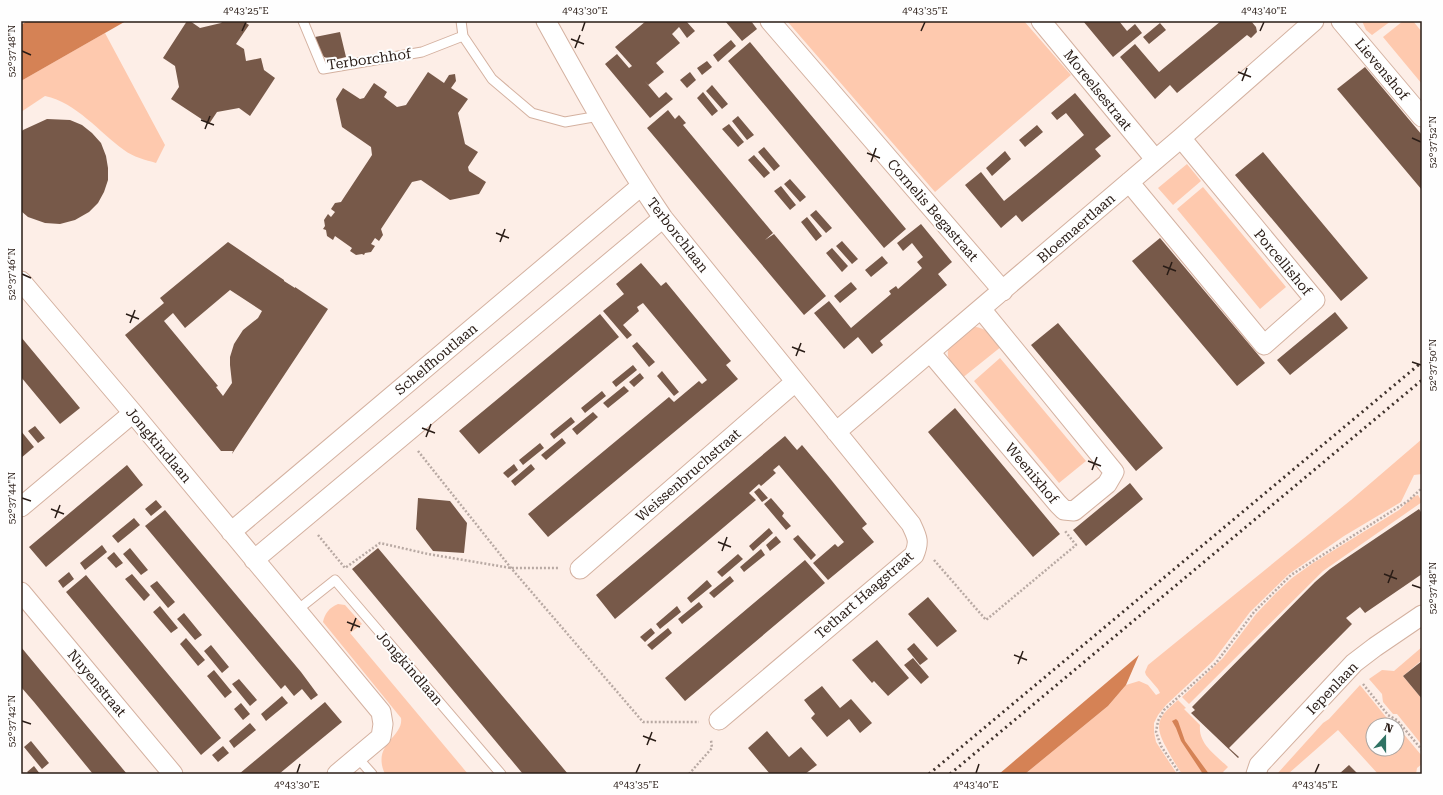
<svg xmlns="http://www.w3.org/2000/svg" width="1443" height="795" viewBox="0 0 1443 795" font-family="'Roboto Serif',serif">
  <style>
    .green { fill: #fec9ae }
    .water { fill: #d58255 }
    .building { fill: #775949; fill-rule: evenodd }
    .lines { fill: none; stroke-linecap: round; stroke-linejoin: round }
    .service-casing { stroke: #d4b1a0; stroke-width: 11 }
    .minor-casing { stroke: #d4b1a0; stroke-width: 21 }
    .path { stroke: #b8a9a3; stroke-width: 2.5; stroke-dasharray: 2 2; stroke-linecap: butt }
    .service { stroke: #fff; stroke-width: 9 }
    .minor { stroke: #fff; stroke-width: 19 }
    .rail { stroke: #3f322c; stroke-width: 3; stroke-dasharray: 2 4; stroke-linecap: butt }
    .ticks { fill: none; stroke: #291c16; stroke-width: 1.5 }
    .labels { text-anchor: middle; dominant-baseline: central; stroke-width: 4; stroke-linejoin: round; paint-order: stroke }
    .street-label { font-size: 14px; fill: #291c16; stroke: #fefefe }
    .neatline { fill: none; stroke: #291c16; stroke-width: 1.5 }
    .ticks-label { font-size: 10px; text-anchor: middle; fill: #291c16 }
  </style>
  <rect width="100%" height="100%" fill="#fdeee7"/>
  <!-- green -->
  <path class="green" d="M787,21H1024L1071,75L935,192Z
    M1362,21H1391L1372,35L1366,30Z
    M1403,21H1413L1422,32V84L1383,37Z
    M105,33L165,145L156,163C146,160 133,157 124,150C99,132 77,103 45,96L21,112V81Z
    M1187,164L1201,181L1173,205L1158,188Z
    M1203,187L1286,287L1260,309L1177,209Z
    M976,327C990,330 993,335 1002,346L961,379C955,370 944,358 949,347C952,341 963,332 967,328Z
    M1000,358L1086,461L1059,483L974,381Z
    M1422,439V474L1414,475L1401,502L1344,536L1289,574L1250,612L1213,661L1166,705L1158,715L1154,723V732L1156,742L1177,774H1025L1108,706L1126,685L1139,681L1148,685L1156,695L1160,693L1158,689L1146,675L1145,672L1148,665L1351,500Z
    M1418,495L1422,502L1323,571L1189,704L1182,697L1223,658L1256,614L1276,593L1292,578L1313,563L1399,510L1413,497Z
    M338,604L345,605L362,624L350,633L468,774H385C371,744 404,737 401,718L323,622C325,613 329,608 338,604Z
    M1422,647V660L1403,676L1422,699V745L1397,714H1393L1383,702L1382,694L1369,679L1382,670L1394,671Z
    M1360,685L1386,717L1393,721L1396,725H1373V749H1397V726L1422,756V764L1417,768L1416,774H1378L1338,730L1288,774H1277L1323,723L1329,719Z
    M1178,700L1186,708L1184,709L1200,725C1198,744 1216,755 1228,767L1223,772L1224,774H1182C1176,765 1171,757 1166,747C1153,724 1159,716 1178,700Z"/>
  <!-- water -->
  <path class="water" d="M27,21H126L21,81V25Z
    M1139,655L1126,685L1108,706L1025,774H999Z
    M1176,719L1178,721L1185,741L1209,774H1203L1181,741L1176,728L1172,721Z"/>
  <!-- building -->
  <path class="building" d="M187,21H190L200,28L221,23L223,21H243L249,25L236,44L244,49L246,61L261,58L264,70L275,78L250,116L239,108L217,112L209,124L171,99L179,87L175,66L163,58Z
    M646,21H686L695,31L687,38L679,27L672,34L680,43L656,63L664,72L648,85L644,80L659,98L666,92L673,99L650,118L605,64L617,54L629,68L632,66L615,47Z
    M725,21H751L757,29L742,41Z
    M1083,21H1119L1127,31L1135,24L1142,33L1113,57Z
    M1221,21H1251L1256,27L1257,32L1251,38L1247,35L1177,93L1170,85L1155,99L1120,57L1135,44L1159,72Z
    M1160,23L1166,30L1149,44L1143,37Z
    M340,32L346,57L334,60L324,57L318,49L315,37Z
    M731,40L736,46L718,62L713,55Z
    M750,42L906,229L884,248L728,61Z
    M707,61L712,67L702,75L697,68Z
    M1365,67L1422,135V190L1337,89Z
    M428,72L444,83L449,75L455,74L456,81L451,88L468,99L458,113L465,144L478,152L468,167L469,171L486,182L479,194L450,200L421,180L412,182L381,229L383,235L379,241L375,238L371,244L375,246L371,252L365,253L364,255L362,254L356,255L350,251L352,248L335,236L333,240L327,236L326,230L323,229L325,226L324,220L328,214L331,217L335,212L331,209L335,203L341,202L372,155L371,147L342,127L336,99L343,88L360,99L364,98L374,83L387,92L384,97L397,107L406,105Z
    M690,72L696,80L687,88L680,80Z
    M712,85L728,104L722,109L706,91Z
    M703,92L718,111L712,116L697,98Z
    M1075,93L1111,136L1095,149L1101,156L1022,222L1016,215L1001,228L965,185L981,172L1004,201L1036,175L1084,135L1066,113L1057,120L1051,113Z
    M668,110L675,119L679,115L686,123L683,125L773,233L765,240L774,234L826,296L804,315L647,128Z
    M738,116L754,135L747,140L732,121Z
    M47,119L70,120L82,125L92,133L101,143L106,156L108,168V180L104,192L98,203L89,212L75,220L60,224L45,223L28,217L21,211V132L23,130Z
    M729,124L744,142L738,147L722,129Z
    M1037,125L1043,132L1025,147L1019,140Z
    M764,147L780,166L774,171L758,152Z
    M1005,151L1011,159L992,176L986,168Z
    M1263,152L1368,278L1341,301L1235,175Z
    M754,155L770,173L764,178L748,160Z
    M790,179L806,197L800,202L784,184Z
    M781,186L796,205L790,210L774,191Z
    M816,210L832,228L826,233L810,215Z
    M807,217L822,236L816,241L801,222Z
    M921,224L952,262L938,274L947,285L880,341L883,345L872,354L858,337L844,349L814,313L829,301L851,328L891,294L889,291L896,286L898,289L913,276L922,268L917,262L923,257L912,243L903,251L897,243Z
    M1160,238L1265,363L1237,386L1132,261Z
    M842,241L858,259L852,264L836,246Z
    M228,242L284,280V281L295,288V287L328,309L232,454L233,451H221L125,335L164,303L160,298ZM230,290L262,311L258,318L243,330L234,344L230,357V365L232,383L223,396L216,387L218,386L164,321L173,313L185,328Z
    M832,248L848,266L842,272L826,253Z
    M882,256L888,263L871,277L865,270Z
    M641,263L661,286L666,282L731,361L726,365L738,379L548,537L528,514L669,397L674,402L699,381L702,384L707,380L643,303L637,307L639,311L623,325L632,335L627,339L603,311L624,294L616,284Z
    M851,282L857,289L840,303L834,296Z
    M1335,312L1348,328L1290,375L1277,360Z
    M600,314L619,337L479,454L459,431Z
    M1058,323L1163,448L1136,471L1031,345Z
    M21,337L80,408L60,424L21,377Z
    M637,342L655,362L649,367L632,346Z
    M633,365L637,370L616,387L612,382Z
    M662,371L679,392L674,396L657,376Z
    M640,373L644,378L634,387L629,382Z
    M624,386L629,391L608,408L603,403Z
    M602,391L606,396L585,413L581,408Z
    M955,408L1060,534L1033,557L928,432Z
    M593,412L598,417L577,435L572,429Z
    M571,417L575,422L554,439L550,434Z
    M35,426L45,438L38,443L28,431Z
    M21,431L34,447L21,458Z
    M785,436L797,450L802,445L828,476L867,524L862,528L874,542L828,580L813,563L835,544L838,547L844,542L779,465L773,470L776,473L761,486L759,484L749,493L756,500L615,619L596,595Z
    M562,438L566,443L546,460L541,455Z
    M540,443L544,448L523,465L519,460Z
    M514,464L518,470L508,478L503,473Z
    M531,464L535,469L515,486L511,481Z
    M127,465L143,485L46,567L29,547Z
    M1130,483L1143,499L1086,546L1073,530Z
    M759,488L768,498L762,502L754,492Z
    M418,498L450,501L467,523L464,553L433,551L416,529Z
    M771,498L784,513L782,516L791,526L786,530L764,504Z
    M156,500L162,507L151,516L145,509Z
    M1419,509L1421,512L1422,511V574L1365,613L1360,607L1346,618L1352,624L1229,748L1239,757L1238,758L1191,713L1195,710L1192,707L1315,582L1330,569Z
    M165,510L301,672L318,695L311,700L302,689L294,696L285,685L281,689L145,526Z
    M134,518L140,525L118,543L112,536Z
    M769,528L773,533L753,551L749,546Z
    M798,535L816,555L811,560L793,539Z
    M776,536L781,542L770,551L766,545Z
    M102,545L107,552L85,570L80,563Z
    M130,548L148,570L141,575L123,554Z
    M378,548L537,737L568,774H523L352,569Z
    M761,549L765,555L744,572L740,567Z
    M114,552L123,563L116,568L107,558Z
    M738,554L743,559L722,577L717,572Z
    M805,560L825,583L685,701L665,678Z
    M69,572L74,579L63,588L58,581Z
    M132,574L150,595L144,601L125,579Z
    M86,575L221,738L201,755L66,592Z
    M730,576L734,581L714,598L709,593Z
    M707,580L712,586L691,603L687,598Z
    M157,581L175,602L168,608L150,586Z
    M928,597L957,631L937,647L908,614Z
    M699,602L703,607L682,624L678,619Z
    M160,606L178,628L171,633L153,612Z
    M677,606L681,612L660,629L656,624Z
    M184,613L202,635L195,640L177,619Z
    M651,628L655,633L645,642L640,637Z
    M668,628L672,633L652,650L647,645Z
    M186,638L205,660L198,666L180,644Z
    M877,640L909,678L888,696L874,681L872,683L852,660Z
    M914,643L928,659L920,665L907,649Z
    M211,645L229,667L222,673L204,651Z
    M21,647L40,670L127,774H93L34,702L21,687Z
    M913,658L929,677L921,684L904,665Z
    M1422,661V699L1403,676Z
    M214,670L232,692L225,698L207,676Z
    M239,679L257,700L250,706L232,684Z
    M822,686L840,708L851,699L872,723L860,733L849,719L827,737L811,718L815,714L804,700Z
    M282,696L288,703L266,721L261,714Z
    M325,702L342,722L325,736L279,774H239Z
    M241,703L250,714L243,720L234,709Z
    M250,723L256,730L234,748L229,741Z
    M767,731L789,757L801,747L817,765L805,774H770L748,748Z
    M31,741L49,763L42,769L24,747Z
    M223,746L229,753L218,762L212,755Z
    M1349,765L1358,774H1339Z
    M34,766L40,774H29L27,772Z"/>
  <g class="lines">
    <defs>
      <path id="service" d="M303,21L323,69L422,52L463,36
        M461,21L463,36L492,79L532,113L565,122L599,116
        M296,611L335,580L501,774
        M357,757L372,774"/>
      <path id="minor" d="M546,21C583,88 620,155 663,218L911,524C917,537 920,541 914,555L719,720
        M770,21L1003,291
        M1041,21L1155,159
        M1341,21L1422,117
        M1129,182L1264,345L1315,300L1181,138
        M21,281L133,413L381,712L383,724L381,737L337,774
        M930,352L1058,504L1064,510L1074,511L1107,484L1114,472L981,309
        M836,432L1181,138L1314,21
        M21,507L133,413
        M231,532L641,186
        M254,560L663,218
        M580,569L795,382
        M21,592L173,774
        M1256,774L1259,765L1354,663L1375,647L1422,615"/>
    </defs>
    <!-- service casing -->
    <use href="#service" class="service-casing"/>
    <!-- minor casing -->
    <use href="#minor" class="minor-casing"/>
    <!-- path -->
    <path class="path" d="M418,451L511,568L643,722H699
      M318,535L345,568L380,543L428,554L511,568H559
      M934,560L986,620L1076,545L1065,531
      M1363,684L1388,715L1397,720L1422,750
      M689,774L712,748L711,740
      M1180,774L1161,746L1156,732L1158,721L1164,710L1216,663L1254,612L1291,575L1408,501L1422,488"/>
    <!-- service -->
    <use href="#service" class="service"/>
    <!-- minor -->
    <use href="#minor" class="minor"/>
    <!-- rail -->
    <path class="rail" d="M929,774L1422,362
      M950,774L1422,380"/>
  </g>
  <!-- ticks -->
  <path class="ticks" d="M242,31L246,22M582,31L585,22M921,31L925,22M1260,31L1264,22M571,39L584,44M575,48L580,35M22,51L31,55M1238,72L1251,77M1242,81L1247,68M201,120L214,125M205,129L210,116M1412,138L1421,142M867,153L880,158M871,162L876,148M496,233L509,238M500,242L505,229M1163,266L1176,271M22,274L31,278M1167,275L1172,262M126,314L139,319M130,323L135,310M792,347L805,352M796,356L801,343M1412,362L1421,365M422,428L435,433M426,437L431,424M1088,461L1101,466M1092,470L1097,457M22,498L31,501M51,509L64,514M55,518L60,505M718,542L731,547M722,551L727,537M1384,574L1397,579M1388,583L1393,570M1412,585L1421,588M347,622L360,627M351,631L356,618M1014,655L1027,660M1018,664L1023,651M22,721L31,724M643,736L656,741M647,745L652,732M297,773L300,764M636,773L640,764M976,773L979,764M1315,773L1319,764"/>
  <g class="labels">
    <!-- street labels -->
    <g class="street-label">
      <text transform="translate(369 59) rotate(-8)">Terborchhof</text>
      <text transform="translate(1382 69) rotate(50)">Lievenshof</text>
      <text transform="translate(1098 90) rotate(51)">Moreelsestraat</text>
      <text transform="translate(933 210) rotate(49)">Cornelis Begastraat</text>
      <text transform="translate(1076 228) rotate(-41)">Bloemaertlaan</text>
      <text transform="translate(678 235) rotate(52)">Terborchlaan</text>
      <text transform="translate(1283 262) rotate(50)">Porcellishof</text>
      <text transform="translate(436 359) rotate(-40)">Schelfhoutlaan</text>
      <text transform="translate(159 445) rotate(50)">Jongkindlaan</text>
      <text transform="translate(1032 473) rotate(50)">Weenixhof</text>
      <text transform="translate(688 475) rotate(-41)">Weissenbruchstraat</text>
      <text transform="translate(864 595) rotate(-41)">Tethart Haagstraat</text>
      <text transform="translate(410 668) rotate(49)">Jongkindlaan</text>
      <text transform="translate(97 683) rotate(50)">Nuyenstraat</text>
      <text transform="translate(1332 688) rotate(-46)">Iepenlaan</text>
    </g>
  </g>
  <!-- border -->
  <rect width="1443" height="795" fill="none" stroke="#fefefe" stroke-width="44"/>
  <!-- north arrow -->
  <g transform="translate(1385 737) rotate(21)"><circle r="19" fill="#fefefe" stroke="#a9a4a1"/>
  <path d="M0-3L7 15L0 10L-7 15Z" fill="#2f7263"/>
  <text y="-6" font-size="11" font-weight="bold" text-anchor="middle" fill="#291c16">N</text>
  </g>
  <rect x="22" y="22" width="1399" height="751" class="neatline"/>
  <g class="ticks-label">
    <text x="246" y="14">4°43'25"E</text>
    <text x="585" y="14">4°43'30"E</text>
    <text x="925" y="14">4°43'35"E</text>
    <text x="1264" y="14">4°43'40"E</text>
    <text transform="translate(11 51) rotate(-90)" y="4">52°37'48"N</text>
    <text transform="translate(1432 142) rotate(-90)" y="4">52°37'52"N</text>
    <text transform="translate(11 274) rotate(-90)" y="4">52°37'46"N</text>
    <text transform="translate(1432 365) rotate(-90)" y="4">52°37'50"N</text>
    <text transform="translate(11 498) rotate(-90)" y="4">52°37'44"N</text>
    <text transform="translate(1432 588) rotate(-90)" y="4">52°37'48"N</text>
    <text transform="translate(11 721) rotate(-90)" y="4">52°37'42"N</text>
    <text x="297" y="788">4°43'30"E</text>
    <text x="636" y="788">4°43'35"E</text>
    <text x="976" y="788">4°43'40"E</text>
    <text x="1315" y="788">4°43'45"E</text>
  </g>
</svg>
